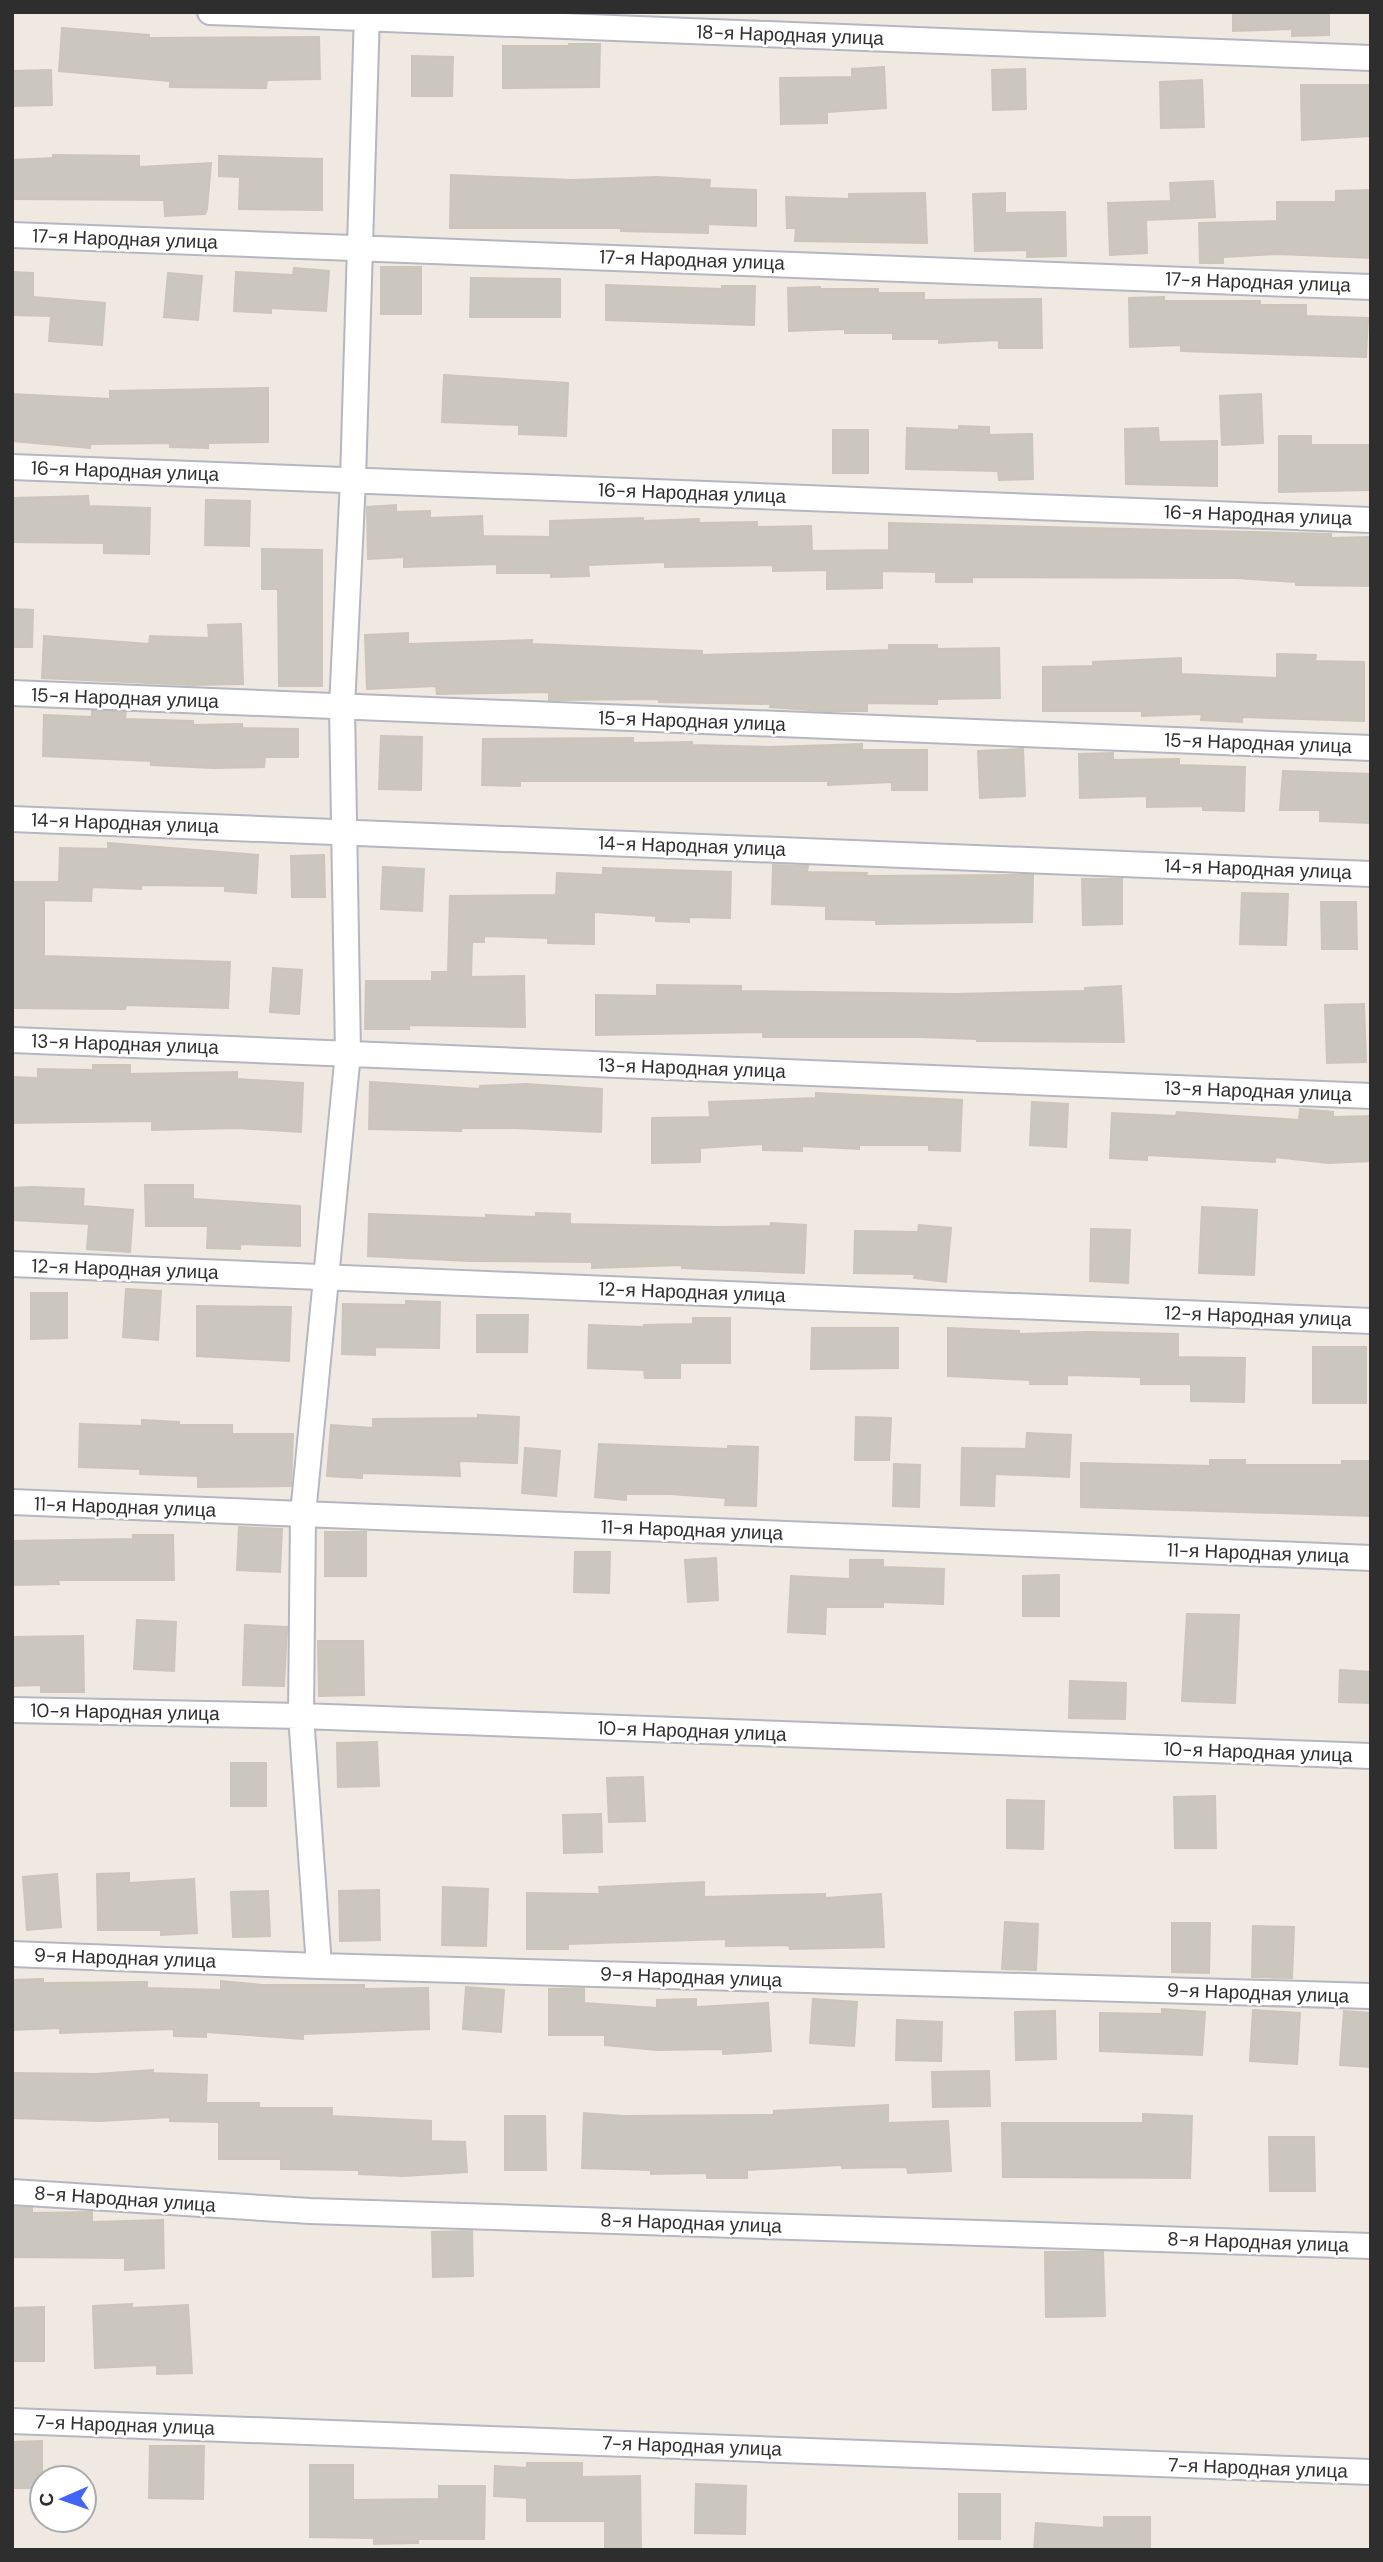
<svg xmlns="http://www.w3.org/2000/svg" width="1383" height="2562" viewBox="0 0 1383 2562" font-family="'DM Sans',sans-serif">
  <style>
    .building { fill: #cbc7bf; stroke: #cbc5ba; stroke-width: 2 }
    .lines { fill: none; stroke-linecap: round; stroke-linejoin: round }
    .minor-casing { stroke: #b4b7c1; stroke-width: 28 }
    .minor { stroke: #fff; stroke-width: 24 }
    .labels { text-anchor: middle; dominant-baseline: central; stroke-width: 5; stroke-linejoin: round; paint-order: stroke }
    .street-label { font-size: 19px; fill: #2e2e2e; stroke: #fff }
  </style>
  <rect width="100%" height="100%" fill="#efe9e1"/>
  <!-- building -->
  <path class="building" d="M1233,12H1329V35L1292,36V29L1233,31Z
    M62,28L149,35V38L319,37L320,79L267,80L266,88L170,87V81L59,71Z
    M569,44H600L599,87L503,88V46H569Z
    M412,56L453,57L452,96H412Z
    M884,67L886,108L827,112V123L781,124L780,78L852,77V69Z
    M1025,69L1026,109L993,110L992,70Z
    M51,70L52,105L12,106V71Z
    M1202,80L1204,127L1161,128L1160,82Z
    M1301,85H1371V136L1302,140Z
    M53,155L139,156V167L211,163L207,209L205,214L165,216L164,200L12,199V160L53,158Z
    M219,156L322,159V210L239,209L240,177L219,176Z
    M451,175L573,180L657,177L710,180L709,188L756,190V226L708,224V233L621,231V228H450Z
    M1213,181L1215,217L1146,220L1147,253L1110,255L1108,203L1171,201L1170,183Z
    M1371,190V258L1278,254L1223,257V263H1200L1199,223L1277,221V202H1336V191Z
    M925,193L927,243L795,241L796,228H787L786,197L849,199V194Z
    M1005,193V213L1065,212L1066,256L1027,257V250L975,251L973,194Z
    M381,267H421V314H381Z
    M294,268L329,271L326,311L271,308V313L234,311L236,272L293,275Z
    M12,272L33,273V297L105,303L102,345L49,341L51,316L12,315Z
    M168,273L202,276L198,320L164,317Z
    M471,278L560,279V317H470Z
    M606,285L722,289V286H755L754,325L606,320Z
    M820,287V289H878V293H924V300L1041,299L1042,348H999V340L939,343V339H893V333H845V329L789,331L788,288Z
    M1164,297V301H1260V305H1306V316L1368,318L1366,357L1181,351V345L1130,347L1129,298Z
    M444,375L568,383L566,436L519,434V425L442,422Z
    M268,388V442L208,443V448L170,447V443L90,444V448L12,441V394L110,399V391Z
    M1261,394L1263,443L1222,445L1220,396Z
    M959,426L989,427V435L1032,434L1033,479L999,480L998,471L906,469L907,428L959,430Z
    M1158,428L1159,442L1217,441V486L1126,484L1125,429Z
    M833,430H868V473H833Z
    M1279,436H1311V445H1371L1370,490L1279,492Z
    M88,496L89,506L150,508L149,554L104,553V543L12,542V498Z
    M206,500L250,501L249,546L205,545Z
    M396,505V512L430,511V518L482,516L483,536L550,537V521L643,518V521L699,519V523L757,522V527L811,526L812,551L889,550V523L1331,534V538L1371,537V586L1296,585V582L1237,578L972,577V582H936V572L882,571V588L827,589V570L773,571V565L665,567V562L588,565L589,576L551,577V573H497V564L404,567V557L368,559L367,507Z
    M262,549L322,550V686H279L278,589H262Z
    M12,609L33,610L32,647H12Z
    M241,624L243,684L192,685L42,678L44,636L149,644L150,636L209,638L208,625Z
    M408,633V644L532,640V644L702,651V655L889,650V645H937V649L999,648L1000,698L937,699V704L867,703V711H823L770,707L771,704L659,702V699L549,700V692L437,694L436,686L367,689L365,635Z
    M1277,654L1316,655L1315,661L1364,662V721L1242,717V722L1201,720L1202,714L1142,716V711H1043V667L1093,666V662L1181,658V674L1277,678Z
    M92,711L126,712L125,719L193,721V725L242,724V728L298,729V757H265L264,767L213,768L151,765V761L43,756L44,715L92,717Z
    M381,736L422,737L421,790L379,789Z
    M633,738V743L692,742V745L769,747L862,744V750H927V790H892V782L828,785V781H520V786L482,785L483,739Z
    M1023,749L1025,796L980,798L978,751Z
    M1113,753V760L1179,759V765L1245,767L1244,811L1203,810V806L1147,807V796L1080,798L1079,754Z
    M1283,771L1371,774V823L1320,821V810H1280Z
    M108,843L258,855L256,893L225,891V886L141,885V889L92,887L91,901L44,900V956L230,962L228,1008L126,1005L125,1009L12,1008V882H59L60,848L108,849Z
    M324,855L325,897H292L291,856Z
    M773,865L808,866L807,872L867,873L866,876L1033,875L1032,922L876,924V920L826,919V906L772,904Z
    M383,867L424,869L422,911L381,909Z
    M603,868L731,872L730,918L689,917V922L656,921V916L594,912V944L548,943V938L484,936V942H472L471,977L524,976L525,1027L409,1025V1029H365L366,981H432V972H448L450,896L556,895L557,873L603,875Z
    M1082,879H1122V924L1083,925Z
    M1242,893L1288,894L1286,945L1240,944Z
    M1321,902H1356L1357,949H1322Z
    M273,968L302,970L299,1014L270,1012Z
    M657,985L741,986V991L955,994L1085,991V988L1121,986L1124,1042L977,1041V1039L921,1037H763V1032L596,1035V995L657,996Z
    M1364,1004L1366,1062L1327,1063L1325,1005Z
    M93,1065H130V1074L237,1072V1079L303,1083L301,1132L237,1128L152,1130V1121L12,1123V1077L38,1078V1069L93,1070Z
    M370,1082L480,1089V1086L526,1084L602,1089L601,1132L515,1128H462L461,1131L369,1129Z
    M816,1093L962,1100L960,1151L929,1150V1145H859V1149L802,1146V1151L763,1150V1144L700,1148V1162L652,1163V1118L710,1117L709,1102L816,1098Z
    M1032,1102L1068,1104L1066,1147L1030,1145Z
    M1300,1109L1333,1112V1117L1371,1116V1161L1328,1163L1275,1157V1162L1147,1155V1160L1110,1158L1112,1113L1176,1116L1177,1112L1299,1120Z
    M145,1185H193V1199L300,1206V1246L240,1244V1249L207,1248L208,1226H146Z
    M33,1187L84,1189L83,1206L133,1210L130,1252L87,1249L89,1224L12,1220V1188Z
    M1202,1207L1257,1210L1254,1275L1199,1273Z
    M536,1213L570,1214V1224L718,1227L771,1226V1223L806,1225L804,1273L682,1268V1265L592,1268V1262L469,1261L368,1256L369,1214L486,1218V1215L536,1217Z
    M919,1225L951,1228L946,1282L914,1278L915,1274L854,1273L855,1231L918,1232Z
    M1091,1229L1130,1230L1128,1283L1090,1281Z
    M126,1289L161,1291L158,1340L123,1337Z
    M31,1293H67V1338L31,1339Z
    M406,1301L440,1302L439,1348L375,1347V1355L342,1354L343,1304L406,1305Z
    M197,1306L291,1307L289,1361L197,1356Z
    M477,1315H528L527,1352H477Z
    M693,1318H730V1363H680V1378H645L644,1370L588,1368L589,1325L644,1327V1325L693,1324Z
    M812,1328H898V1368L811,1369Z
    M948,1328L1019,1331V1334L1089,1332L1178,1334V1357L1245,1358L1244,1402L1191,1401V1384H1141V1377L1067,1375V1384H1030V1380L948,1376Z
    M1313,1347H1366V1403H1313Z
    M478,1415L519,1417L517,1463L459,1461L460,1476L362,1473V1478L327,1476L331,1425L373,1428V1419L478,1418Z
    M856,1417L891,1418L889,1460H855Z
    M142,1420L179,1422V1425H232V1434H293L291,1486L198,1487V1476L140,1474V1469L79,1467L80,1424L142,1426Z
    M1027,1433L1071,1435L1069,1477L995,1474L994,1506L961,1505L962,1448L1026,1449Z
    M599,1444L728,1449V1446L758,1447L756,1506L725,1505L726,1498L670,1494H626V1500L595,1497Z
    M525,1448L560,1451L556,1496L522,1493Z
    M1210,1460H1245V1465H1342V1461H1371V1516L1081,1507V1463L1210,1466Z
    M894,1464L920,1465L919,1507L893,1506Z
    M239,1527L282,1529L280,1572L237,1570Z
    M325,1532H366V1576H325Z
    M133,1535H173L174,1580H58L59,1584L13,1585L12,1541L133,1539Z
    M575,1552H610L609,1593L574,1592Z
    M716,1558L718,1600L688,1602L685,1560Z
    M850,1560H883V1567L944,1569L943,1604L883,1602V1607H826L825,1634L788,1632L791,1576L850,1579Z
    M1059,1575V1616H1023V1576Z
    M1187,1614L1239,1615L1235,1703L1182,1701Z
    M137,1620L176,1622L174,1671L134,1669Z
    M245,1625L287,1627L284,1686L243,1685Z
    M83,1636L84,1692H41V1685L12,1686V1637Z
    M318,1641H363L364,1695L319,1696Z
    M1340,1670L1371,1672V1703L1339,1702Z
    M1070,1681L1126,1683L1125,1719L1069,1718Z
    M377,1742L379,1786L338,1787L337,1743Z
    M231,1763H266V1806H231Z
    M643,1777L645,1821L609,1822L607,1778Z
    M1215,1796L1216,1848H1175L1174,1797Z
    M1007,1800L1044,1801L1043,1849L1007,1848Z
    M601,1814L602,1852L564,1853L563,1815Z
    M129,1873V1883L194,1879L197,1933L161,1935V1930H98L97,1874Z
    M57,1874L61,1927L27,1930L23,1877Z
    M704,1882V1897L825,1894V1898L881,1894L884,1947L790,1949L789,1945L726,1946V1939L568,1944V1949H527V1893L600,1894L599,1887Z
    M443,1887L488,1889L486,1946L442,1945Z
    M379,1890L380,1940L340,1941L339,1891Z
    M268,1891L270,1936L233,1937L231,1892Z
    M1005,1922L1038,1924L1036,1970L1002,1969Z
    M1172,1923H1210L1209,1973L1172,1972Z
    M1253,1926L1294,1927L1292,1978L1252,1977Z
    M43,1979V1983L147,1982V1988L221,1990V1981L263,1985H364V1989L428,1988L429,2029L303,2034V2039L206,2032V2037L174,2036V2029L60,2033V2028L12,2030V1980Z
    M466,1987L504,1990L501,2032L463,2029Z
    M584,1988V2003L657,2008V2000L696,1999V2007L768,2003L771,2051L723,2054V2049L657,2050L605,2045V2035H549V1989Z
    M813,1999L857,2002L854,2046L810,2043Z
    M1162,2009L1205,2012L1202,2055L1100,2051V2013L1162,2014Z
    M1253,2010L1300,2013L1297,2064L1250,2061Z
    M1055,2011L1056,2059L1016,2060L1015,2012Z
    M1344,2011L1371,2013V2067L1340,2065Z
    M897,2020L942,2022L941,2061L896,2060Z
    M153,2070V2073L207,2075L206,2103H259V2108H332V2116L431,2121V2141L465,2142L467,2172L403,2176L359,2174V2170L281,2169V2159H219V2122L170,2121V2117L101,2121L12,2118V2073L96,2074Z
    M989,2071L990,2106L933,2107L932,2072Z
    M888,2105V2123L948,2121L951,2171L908,2173L907,2167L842,2168V2165L747,2170V2178H707V2173L651,2174V2170L582,2168L584,2113L623,2116L774,2115V2111Z
    M1143,2114L1192,2116L1190,2178L1003,2177L1002,2123H1143Z
    M505,2116H545L546,2170H505Z
    M1269,2137H1314L1315,2191H1270Z
    M12,2207L32,2208V2213L92,2212V2222L163,2220L164,2268L125,2270V2258L12,2257Z
    M472,2231L473,2276L433,2277L432,2232Z
    M1045,2252H1103L1105,2316L1046,2317Z
    M132,2304V2308L188,2305L192,2373L157,2374V2365L95,2368L93,2306Z
    M44,2307V2361H12V2308Z
    M42,2441V2488H12V2442Z
    M150,2446H204L203,2499L149,2498Z
    M527,2463H582V2477L640,2476L641,2550H605V2521H527V2498L494,2496L495,2466L527,2468Z
    M310,2465H353V2500L439,2499V2486H485L484,2539H418V2543L374,2544V2538L310,2537Z
    M696,2484L746,2486L745,2534L695,2533Z
    M959,2494H1000V2539H959Z
    M1104,2517H1150V2550H1034L1036,2523L1104,2528Z"/>
  <g class="lines">
    <defs>
      <path id="minor" d="M210,12L1371,58
        M12,235L1371,287
        M12,467L1371,520
        M12,693L1371,748
        M12,819L1371,874
        M12,1040L1371,1096
        M12,1264L1371,1321
        M12,1502L1371,1558
        M12,1710L301,1716L1371,1756
        M12,1954L319,1966L1371,1996
        M319,1966L301,1716L303,1514L348,1053L342,707L353,480L367,12
        M12,2192L310,2211L1371,2246
        M12,2421L1371,2472"/>
    </defs>
    <!-- minor casing -->
    <use href="#minor" class="minor-casing"/>
    <!-- minor -->
    <use href="#minor" class="minor"/>
  </g>
  <g class="labels">
    <!-- street labels -->
    <g class="street-label">
      <text transform="translate(790 35) rotate(2)">18-я Народная улица</text>
      <text transform="translate(125 239) rotate(2)">17-я Народная улица</text>
      <text transform="translate(692 260) rotate(2)">17-я Народная улица</text>
      <text transform="translate(1258 282) rotate(2)">17-я Народная улица</text>
      <text transform="translate(125 471) rotate(2)">16-я Народная улица</text>
      <text transform="translate(692 493) rotate(2)">16-я Народная улица</text>
      <text transform="translate(1258 515) rotate(2)">16-я Народная улица</text>
      <text transform="translate(125 698) rotate(2)">15-я Народная улица</text>
      <text transform="translate(692 721) rotate(2)">15-я Народная улица</text>
      <text transform="translate(1258 743) rotate(2)">15-я Народная улица</text>
      <text transform="translate(125 823) rotate(2)">14-я Народная улица</text>
      <text transform="translate(692 846) rotate(2)">14-я Народная улица</text>
      <text transform="translate(1258 869) rotate(2)">14-я Народная улица</text>
      <text transform="translate(125 1044) rotate(2)">13-я Народная улица</text>
      <text transform="translate(692 1068) rotate(2)">13-я Народная улица</text>
      <text transform="translate(1258 1091) rotate(2)">13-я Народная улица</text>
      <text transform="translate(125 1269) rotate(2)">12-я Народная улица</text>
      <text transform="translate(692 1292) rotate(2)">12-я Народная улица</text>
      <text transform="translate(1258 1316) rotate(2)">12-я Народная улица</text>
      <text transform="translate(125 1507) rotate(2)">11-я Народная улица</text>
      <text transform="translate(692 1530) rotate(2)">11-я Народная улица</text>
      <text transform="translate(1258 1553) rotate(2)">11-я Народная улица</text>
      <text transform="translate(125 1712) rotate(1)">10-я Народная улица</text>
      <text transform="translate(692 1731) rotate(2)">10-я Народная улица</text>
      <text transform="translate(1258 1752) rotate(2)">10-я Народная улица</text>
      <text transform="translate(125 1958) rotate(2)">9-я Народная улица</text>
      <text transform="translate(691 1977) rotate(2)">9-я Народная улица</text>
      <text transform="translate(1258 1993) rotate(2)">9-я Народная улица</text>
      <text transform="translate(125 2199) rotate(4)">8-я Народная улица</text>
      <text transform="translate(691 2223) rotate(2)">8-я Народная улица</text>
      <text transform="translate(1258 2242) rotate(2)">8-я Народная улица</text>
      <text transform="translate(125 2425) rotate(2)">7-я Народная улица</text>
      <text transform="translate(692 2446) rotate(2)">7-я Народная улица</text>
      <text transform="translate(1258 2468) rotate(2)">7-я Народная улица</text>
    </g>
  </g>
  <!-- border -->
  <rect width="1383" height="2562" fill="none" stroke="#2e2e2e" stroke-width="28"/>
  <!-- north arrow -->
  <g transform="translate(63 2499) rotate(268)"><circle r="33" fill="#ffffff" stroke="#ababab" stroke-width="2"/>
  <path d="M0-5L12 26L0 18L-12 26Z" fill="#4264fb"/>
  <text y="-10" font-size="19" font-weight="bold" text-anchor="middle" fill="#2e2e2e">С</text>
  </g>
</svg>
